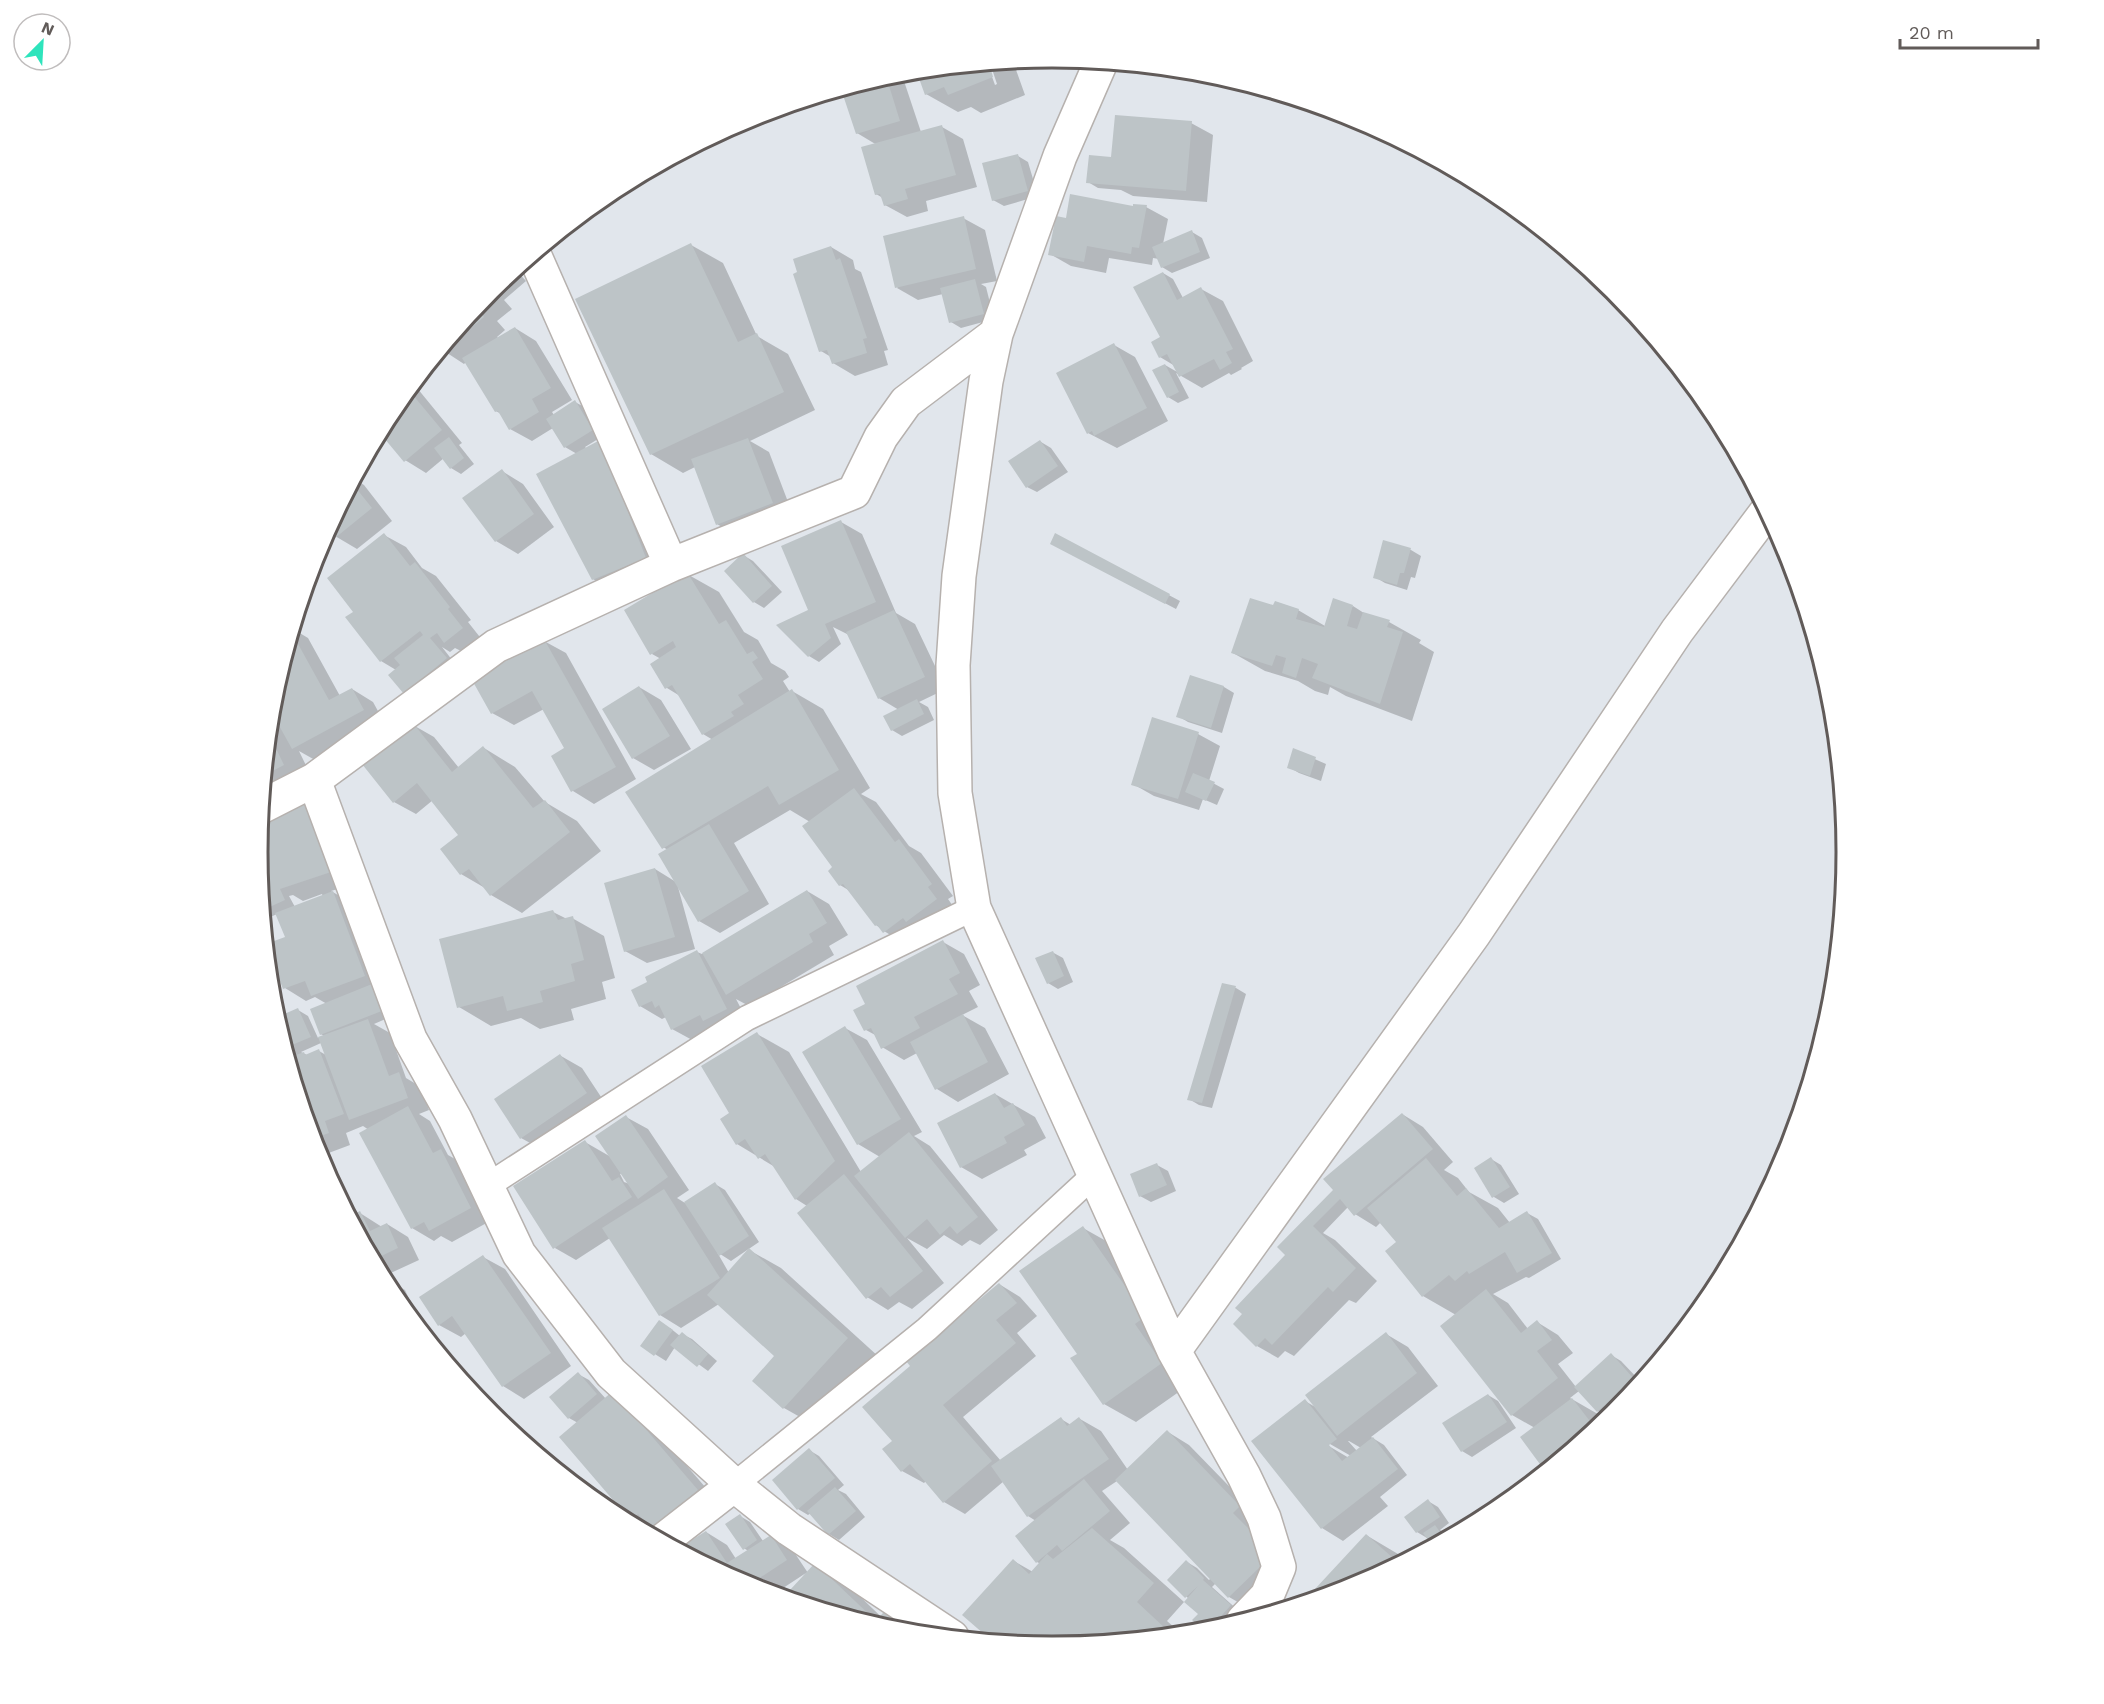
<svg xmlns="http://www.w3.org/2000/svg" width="2104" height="1704" viewBox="0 0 2104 1704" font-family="'Work Sans',sans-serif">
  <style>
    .shadow { fill: #0003; fill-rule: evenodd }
    .building { fill: #bdc4c7 }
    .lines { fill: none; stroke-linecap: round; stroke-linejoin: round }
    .service-casing { stroke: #b6b1ae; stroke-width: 27 }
    .minor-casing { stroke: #b6b1ae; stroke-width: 36 }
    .service { stroke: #fff; stroke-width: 24 }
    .minor { stroke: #fff; stroke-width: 33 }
    .rim { fill: none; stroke: #615b59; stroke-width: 3 }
  </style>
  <rect width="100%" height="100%" fill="#e1e6ec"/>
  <!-- shadow -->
  <path class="shadow" d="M1027,59L1028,61L1015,67L1025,95L981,113L971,107L958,112L926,94L919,74L912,71L987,63L995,85L997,84L990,63Z
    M897,72H901L921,132L942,127L963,139L977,187L926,201L928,211L907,217L885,205L883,198L876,194L877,145L857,133L843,89Z
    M1191,123L1213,135L1207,202L1133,196L1121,190L1098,188L1088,182L1111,159Z
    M1018,156L1028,162L1038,196L1004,206L993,200Z
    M1146,207L1168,219L1163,244L1192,232L1202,238L1210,258L1172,273L1162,267L1159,259L1153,258L1152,265L1109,258L1106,273L1071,266L1050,254L1067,220Z
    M963,218L985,230L997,281L981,284L986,287L994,319L961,328L951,322L943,294L918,300L897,288Z
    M691,245L723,263L757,336L788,354L815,410L750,441L769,452L793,515L739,537L717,524L695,467L683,473L651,454Z
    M831,247L853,260L855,269L861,272L888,350L884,351L888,365L855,376L833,363L831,357L821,351L799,273Z
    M515,269L526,281L504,300L512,309L497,321L505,330L497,337L498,338L515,328L536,341L572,400L552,412L554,415L575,402L586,408L603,436L585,447L587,449L600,442L667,570L614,592L593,579L577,454L565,447L553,428L532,441L510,429L501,414L496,411L466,362L464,364L441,349L490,290Z
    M1163,273L1173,279L1183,298L1201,289L1223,301L1253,361L1241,368L1242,369L1231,375L1229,373L1202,388L1176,373L1189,398L1178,403L1168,397L1165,365L1179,373L1175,366L1160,357L1162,338Z
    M1114,345L1135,357L1168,421L1117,448L1088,433Z
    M413,383L462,443L459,445L474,464L461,474L451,468L444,458L426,473L405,460L391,410Z
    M1041,442L1051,448L1068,472L1037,492L1027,487Z
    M502,471L523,484L554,527L518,554L496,541L465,498Z
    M354,479L364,485L392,521L357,549L335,536L319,549L318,547Z
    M841,522L862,534L896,613L915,624L946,689L919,702L928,707L934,720L902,736L892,730L899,710L879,698L849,635L833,627L841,644L819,662L809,656L810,610Z
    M384,535L406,547L422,568L436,576L471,620L468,622L483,641L467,654L455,648L450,652L442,647L456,665L415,699L396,670L381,661L348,618L356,612Z
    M1056,535L1180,601L1176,609L1062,549Z
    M1384,542L1411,550L1421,556L1415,578L1411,577L1407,590L1385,583L1375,577Z
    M743,555L753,561L782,592L764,608L754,602Z
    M687,574L719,592L744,632L758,640L771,663L785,671L789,677L783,681L790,692L792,691L823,709L870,788L861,794L876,802L909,846L921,853L953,896L948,899L957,912L905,944L884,931L876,925L850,891L840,885L834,868L810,822L790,810L734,843L769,904L720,933L699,921L678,887L695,949L647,963L625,951L655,869L676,882L668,850L663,847L713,740L703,734L680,696L667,688L661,659L652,654Z
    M301,602L306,608L297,615Z
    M1353,606L1367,615L1389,622L1421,640L1419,643L1434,652L1412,721L1346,696L1330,687L1328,695L1315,691L1298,681L1265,671L1233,653L1274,607L1298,610L1325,626Z
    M293,629L308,638L340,696L352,689L373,702L384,722L315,760L299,751L315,784L261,811L272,697Z
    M544,641L566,653L636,779L594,804L573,791L566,749L544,709L514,725L492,713Z
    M1191,677L1224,687L1234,693L1222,733L1188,722L1178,716Z
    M639,687L661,700L691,749L654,770L633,758Z
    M413,725L434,737L459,768L484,748L515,767L545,802L577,821L601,851L522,913L491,895L485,888L461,874L442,850L460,835L433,800L416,814L394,802Z
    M1198,734L1220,746L1209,781L1224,789L1217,805L1203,799L1199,810L1154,796L1133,784Z
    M1294,750L1326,764L1321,781L1299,773L1289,767Z
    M311,803L354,884L331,891L355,905L397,1014L374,1024L390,1033L406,1078L421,1087L429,1110L419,1114L430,1121L448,1155L462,1163L492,1220L452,1242L441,1236L434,1241L412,1228L361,1134L369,1130L363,1126L346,1133L350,1145L318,1157L273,1009L277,1007L288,1014L298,1010L308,1016L318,1038L324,1036L321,1034L327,1004L315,997L306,1001L285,988L287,938L277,914L264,920L259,877L263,879L259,870L257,852L260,825ZM322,894L323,897L295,907L289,896L293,895L303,901ZM321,1043L326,1055L319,1051L307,1055L301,1052Z
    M807,891L829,904L848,935L829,946L834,955L749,1006L736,999L748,1022L694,1041L672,1029L666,1017L662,1019L640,1006L697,952L702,954Z
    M553,912L567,919L572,918L604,936L615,978L602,982L606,999L571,1009L574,1020L540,1029L521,1018L491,1026L459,1007Z
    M943,942L964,954L980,985L969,991L978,1007L962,1015L985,1028L1009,1074L958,1102L937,1089L917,1053L904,1060L882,1047L877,1036L866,1030L868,1005Z
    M1052,952L1063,958L1073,982L1058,989L1048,983Z
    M1223,985L1236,988L1246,994L1212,1108L1199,1105L1189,1099Z
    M845,1028L867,1040L922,1132L914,1136L930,1146L998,1230L980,1245L970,1240L962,1246L944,1235L927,1249L907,1238L944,1283L912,1309L899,1302L888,1310L867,1297L807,1206L796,1199L775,1167L737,1144L731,1113L757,1034L789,1052L861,1172L880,1157L858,1144L804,1053Z
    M561,1056L582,1068L607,1106L543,1150L521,1138Z
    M995,1094L1035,1117L1046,1138L1024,1150L1027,1155L982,1179L961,1167Z
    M1402,1114L1423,1127L1453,1162L1444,1170L1458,1178L1469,1192L1498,1208L1510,1223L1527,1213L1538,1219L1561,1259L1529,1278L1526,1277L1493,1294L1508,1303L1528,1329L1537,1322L1558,1335L1573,1353L1558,1364L1576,1387L1611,1355L1621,1361L1641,1382L1620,1406L1609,1417L1600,1412L1602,1415L1579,1391L1570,1398L1603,1417L1606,1421L1547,1470L1535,1428L1512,1415L1456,1315L1423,1296L1398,1242L1381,1222L1376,1227L1355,1214L1348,1207L1323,1233L1335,1240L1377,1281L1356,1303L1349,1300L1294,1356L1285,1351L1278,1358L1257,1346L1287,1255L1335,1191Z
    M626,1117L648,1129L689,1190L677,1198L685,1203L715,1184L725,1190L759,1242L731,1261L717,1252L729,1273L749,1250L781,1268L879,1357L816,1426L784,1408L754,1381L776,1356L719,1304L681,1328L660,1315L610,1238L576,1260L555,1248L585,1142L611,1157ZM622,1173L630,1184L624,1182L620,1174Z
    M1491,1159L1501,1165L1519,1194L1504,1203L1494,1197Z
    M1157,1165L1168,1171L1176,1191L1151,1202L1140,1196Z
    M360,1213L382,1227L387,1224L408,1237L419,1260L382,1277L350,1217Z
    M1083,1228L1115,1246L1193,1382L1136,1422L1104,1404L1079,1354Z
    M483,1257L505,1269L571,1366L524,1399L503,1386L466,1333L461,1337L439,1325Z
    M395,1284L405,1290L411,1303L401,1306L387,1287Z
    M999,1284L1020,1297L1037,1316L1017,1333L1036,1356L963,1417L1001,1461L1061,1419L1071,1425L1080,1419L1101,1431L1128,1470L1168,1432L1189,1445L1261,1519L1276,1549L1250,1609L1229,1597L1216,1583L1212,1587L1240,1612L1229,1625L1207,1632L1200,1614L1189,1599L1169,1580L1187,1562L1197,1568L1209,1580L1211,1578L1117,1481L1102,1491L1130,1523L1110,1540L1124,1548L1184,1602L1167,1621L1182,1634L1052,1647L994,1641L965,1615L1014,1561L1033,1572L1041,1564L1037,1562L1036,1521L1028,1516L1004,1481L965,1514L944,1502L926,1481L924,1483L902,1471L894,1441L912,1366Z
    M412,1306L414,1312L408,1315L403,1309Z
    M670,1328L680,1336L682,1334L692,1339L717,1361L708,1371L675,1347L666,1361L642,1346Z
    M1386,1334L1408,1347L1438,1386L1371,1437L1384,1445L1407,1475L1380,1497L1388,1506L1343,1541L1322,1528L1253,1441L1305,1401L1317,1408ZM1323,1440L1351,1456L1349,1458L1322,1442ZM1348,1441H1349L1361,1448L1357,1451Z
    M578,1374L589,1380L606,1399L634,1405L719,1503L654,1532L632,1520L578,1423L569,1418L551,1397Z
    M1488,1395L1498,1401L1516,1428L1472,1457L1462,1451Z
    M809,1450L819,1456L844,1485L838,1490L846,1494L865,1517L839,1540L829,1534L811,1513L808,1515L798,1509L774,1480Z
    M1428,1501L1438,1507L1449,1523L1440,1530L1451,1536L1434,1545L1427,1538L1417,1532Z
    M740,1516L750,1522L763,1541L771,1536L792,1549L808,1573L815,1565L847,1584L897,1632L809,1605L793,1590L806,1573L774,1594L747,1586L679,1550L706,1532L727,1545L736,1559L748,1551L744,1548Z
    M1366,1535L1398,1554L1405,1560L1356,1587Z"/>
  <!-- building -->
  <path class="building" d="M989,63L993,77L948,95L944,87L925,95L916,70Z
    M886,76L900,121L856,134L841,89Z
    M1115,115L1192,121L1186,191L1086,183L1089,155L1111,157Z
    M942,125L956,175L905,189L908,199L884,206L880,194L875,195L861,147Z
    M1018,154L1028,191L992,201L982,163Z
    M1070,194L1133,206V204L1147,205L1139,248L1132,247L1131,254L1087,246L1084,262L1048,255L1056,216L1066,218Z
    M964,216L976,269L895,288L883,236Z
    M1192,230L1200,252L1161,268L1152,247Z
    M691,243L738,342L757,333L784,392L650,455L575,299Z
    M831,246L836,260L840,258L867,338L863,339L867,353L832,364L827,350L819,352L793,274L797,272L793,259Z
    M513,271L516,275L477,308L484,317L442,353L440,350L490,290Z
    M1163,272L1177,300L1201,287L1233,349L1226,352L1232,363L1220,370L1214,359L1179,377L1167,354L1159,358L1151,342L1160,337L1133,287Z
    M975,279L984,314L949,323L940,288Z
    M515,327L551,388L532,399L539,412L509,430L498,411L495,412L462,358Z
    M1114,343L1147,408L1094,436L1092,431L1087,434L1056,373Z
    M1165,364L1179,392L1167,398L1152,370Z
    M408,389L442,430L404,462L379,432L391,410Z
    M575,400L593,430L564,448L546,419Z
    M449,437L464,458L450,469L434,448Z
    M748,438L773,503L716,525L691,459Z
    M600,440L646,558L592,580L536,474Z
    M1040,440L1058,466L1026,488L1008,461Z
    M502,469L534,514L495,542L462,498Z
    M352,483L372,508L335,538L328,528Z
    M841,520L876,602L825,624L831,638L808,657L776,625L808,610L781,546Z
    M384,533L410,566L415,562L450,607L448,609L463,628L444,643L437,633L430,638L447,658L404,694L388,675L400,665L394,658L423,635L420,631L380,662L345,617L353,612L327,578Z
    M1055,533L1170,594L1165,604L1050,544Z
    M1383,540L1411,548L1404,573H1400L1397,585L1373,578Z
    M743,553L772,586L753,603L724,571Z
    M687,572L719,624L726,620L747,654L753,651L758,658L752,662L763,679L738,695L744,704L731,712L734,716L702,735L672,685L665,689L650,664L676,647L673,641L650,655L624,610Z
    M1250,598L1273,605L1275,601L1299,609L1296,619L1324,627L1333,598L1353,605L1347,626L1357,629L1363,612L1390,620L1387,627L1403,632L1380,704L1312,678L1318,664L1302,658L1296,678L1282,673L1286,658L1276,655L1272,666L1231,653Z
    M894,610L925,677L878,699L846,632Z
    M292,633L329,700L352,688L364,710L292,749L271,711L272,697Z
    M544,639L616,767L571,792L551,756L564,748L532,691L491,714L472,680Z
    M1190,675L1224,686L1211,728L1176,717Z
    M639,686L670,736L632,759L602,709Z
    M792,689L839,770L779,805L768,786L662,849L625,792Z
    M917,699L924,714L891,731L883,716Z
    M1152,717L1199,732L1178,799L1131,785Z
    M413,723L452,772L483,746L533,808L545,800L570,832L490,896L469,869L460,875L440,849L458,835L417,783L393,803L362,764Z
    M269,734L284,765L265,775V769Z
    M1293,748L1316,757L1310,776L1287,768Z
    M1193,773L1215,782L1206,801L1185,792Z
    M854,788L895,842L899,839L932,884L928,887L937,899L906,922L903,918L883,933L877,925L875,926L843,884L839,886L828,871L832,867L802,826Z
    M311,801L334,871L280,889L285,900L263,910L257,852L260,824Z
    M709,824L749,891L698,922L658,854Z
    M655,868L675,937L624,952L604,883Z
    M807,890L827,923L809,934L813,942L726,995L702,953Z
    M333,891L365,976L311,996L305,981L283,989L266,944L285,937L275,913Z
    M553,910L558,920L573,916L584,960L571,964L575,981L540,991L543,1002L507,1011L503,996L457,1008L439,939Z
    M943,940L960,973L949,979L958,994L914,1017L920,1028L881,1049L871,1028L864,1031L853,1010L865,1004L856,986Z
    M697,950L727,1009L703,1021L700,1015L671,1030L659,1005L655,1008L652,1001L639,1007L631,990L647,982L645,977Z
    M1053,951L1064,976L1047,984L1035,958Z
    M377,982L387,1009L320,1035L310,1009Z
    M1222,983L1236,986L1202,1103L1187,1100Z
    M277,1006L282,1015L298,1008L311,1037L292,1045L294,1049L286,1052L273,1008Z
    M963,1014L988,1062L935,1090L910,1042Z
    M368,1019L389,1076L399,1072L408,1098L349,1120L318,1037Z
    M845,1026L901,1119L857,1145L802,1052Z
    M757,1032L835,1161L795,1200L765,1154L758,1159L745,1139L736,1145L720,1119L729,1113L701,1066Z
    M319,1049L344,1114L325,1121L329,1133L312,1139L288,1058L304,1052L305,1055Z
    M560,1054L587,1093L520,1139L494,1099Z
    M995,1093L1004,1108L1013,1103L1025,1125L1004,1137L1007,1143L960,1168L937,1123Z
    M408,1106L433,1153L441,1149L471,1208L429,1231L424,1222L411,1229L359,1133Z
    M1402,1113L1433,1149L1354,1216L1340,1199L1313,1226L1356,1268L1333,1292L1328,1287L1272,1345L1265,1338L1256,1347L1233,1324L1242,1314L1235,1308L1285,1255L1277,1247L1333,1190L1323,1179Z
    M626,1115L668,1177L638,1199L595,1136Z
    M909,1132L978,1217L957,1234L950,1226L940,1235L927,1219L905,1238L854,1176Z
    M585,1140L612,1181L619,1177L632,1197L553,1249L513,1186Z
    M1491,1157L1510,1187L1492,1198L1474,1168Z
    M1426,1158L1457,1196L1466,1188L1499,1228L1527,1211L1552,1253L1517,1273L1505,1252L1469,1274L1467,1271L1455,1281L1449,1275L1422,1297L1385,1251L1396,1242L1367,1208Z
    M1157,1163L1167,1185L1139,1197L1130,1174Z
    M844,1174L923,1271L890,1297L881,1287L866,1299L797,1213Z
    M715,1182L749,1236L719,1256L684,1202Z
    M664,1189L720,1278L659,1316L602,1228Z
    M360,1211L370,1231L387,1223L398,1248L373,1260L350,1216Z
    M1083,1226L1146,1316L1135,1324L1162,1363L1103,1405L1070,1358L1077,1354L1019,1271Z
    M749,1248L848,1338L783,1409L752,1381L774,1356L707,1295Z
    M483,1255L551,1353L502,1387L452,1316L438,1326L419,1297Z
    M395,1282L405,1307L402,1308L387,1285Z
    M999,1283L1017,1303L996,1320L1016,1343L943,1405L992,1461L943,1503L910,1464L901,1472L882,1449L892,1441L862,1407L910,1366L906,1361Z
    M1486,1289L1521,1333L1537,1320L1552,1340L1537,1351L1558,1378L1511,1416L1440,1326Z
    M659,1320L673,1330L654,1356L640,1346Z
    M682,1332L708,1354L697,1367L670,1345Z
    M1386,1332L1417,1373L1337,1436L1305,1395Z
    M1611,1353L1634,1379L1597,1412L1574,1387Z
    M578,1372L597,1394L568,1419L549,1397Z
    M613,1391L698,1490L652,1530L638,1514L631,1521L559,1437Z
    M1488,1394L1507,1422L1461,1452L1442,1423Z
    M1572,1398L1596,1429L1545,1471L1520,1437Z
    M1305,1399L1337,1439L1329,1445L1342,1461L1373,1437L1398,1469L1321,1529L1251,1441Z
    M1061,1417L1067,1426L1079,1417L1109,1459L1027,1517L991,1466Z
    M1167,1430L1240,1506L1233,1513L1255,1535L1261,1566L1228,1598L1115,1480Z
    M809,1448L835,1478L797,1510L772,1480Z
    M1084,1479L1110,1511L1062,1551L1057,1545L1036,1563L1015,1536Z
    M835,1487L856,1511L828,1535L807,1511Z
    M1428,1499L1440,1517L1416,1533L1404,1517Z
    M740,1514L757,1540L743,1550L725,1524Z
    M1435,1525L1445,1539L1432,1546L1423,1533Z
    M1092,1528L1154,1583L1137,1602L1166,1629L1160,1636L1052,1647L992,1641L962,1615L1013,1559L1029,1574L1047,1554L1053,1559Z
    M706,1531L727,1563L771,1535L787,1560L752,1583L755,1589L747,1586L678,1549Z
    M1366,1534L1393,1558L1386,1567L1389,1569L1356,1587L1302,1603Z
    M1186,1560L1204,1578L1203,1580L1231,1605L1207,1632H1205L1192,1620L1198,1614L1184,1602L1198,1586L1185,1598L1167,1580Z
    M815,1563L876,1621L889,1606L918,1634L897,1632L806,1604L790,1590Z"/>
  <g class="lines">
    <defs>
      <path id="service" d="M487,1186L747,1018L974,908
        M734,1485L927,1329L1095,1174"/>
      <path id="minor" d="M1101,62L1060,156L996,334L986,381L959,576L953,665L955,793L974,908L1174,1351L1244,1476L1264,1518L1279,1567L1267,1596L1243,1621
        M534,254L671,565
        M314,780L410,1039L455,1119L519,1254L611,1373L734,1485L789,1529L952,1637
        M261,807L314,780L496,646L671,565L854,492L881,437L906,402L996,334
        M1174,1351L1474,934L1677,631L1767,511
        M662,1541L734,1485"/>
    </defs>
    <!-- service casing -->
    <use href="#service" class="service-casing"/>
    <!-- minor casing -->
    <use href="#minor" class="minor-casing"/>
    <!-- service -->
    <use href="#service" class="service"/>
    <!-- minor -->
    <use href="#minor" class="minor"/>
  </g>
  <!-- crop -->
  <path d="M0 0H2104V1704H0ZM268 852a784 784 0 1 1 1568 0a784 784 0 1 1-1568 0Z" fill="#fff" fill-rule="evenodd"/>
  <path class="rim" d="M268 852a784 784 0 1 1 1568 0a784 784 0 1 1-1568 0Z"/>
  <!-- north arrow -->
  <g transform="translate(42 42) rotate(24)"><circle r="28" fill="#ffffff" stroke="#c0bdbd" stroke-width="1.5"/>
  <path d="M0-4.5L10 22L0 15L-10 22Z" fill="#2ee4bc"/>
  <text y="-9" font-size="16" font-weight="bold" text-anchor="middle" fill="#615b59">N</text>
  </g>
  <!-- scale -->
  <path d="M1900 39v9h138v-9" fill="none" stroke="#615b59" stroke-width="3"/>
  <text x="1909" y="39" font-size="18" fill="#615b59" stroke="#ffffff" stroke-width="4.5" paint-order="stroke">20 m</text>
</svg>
